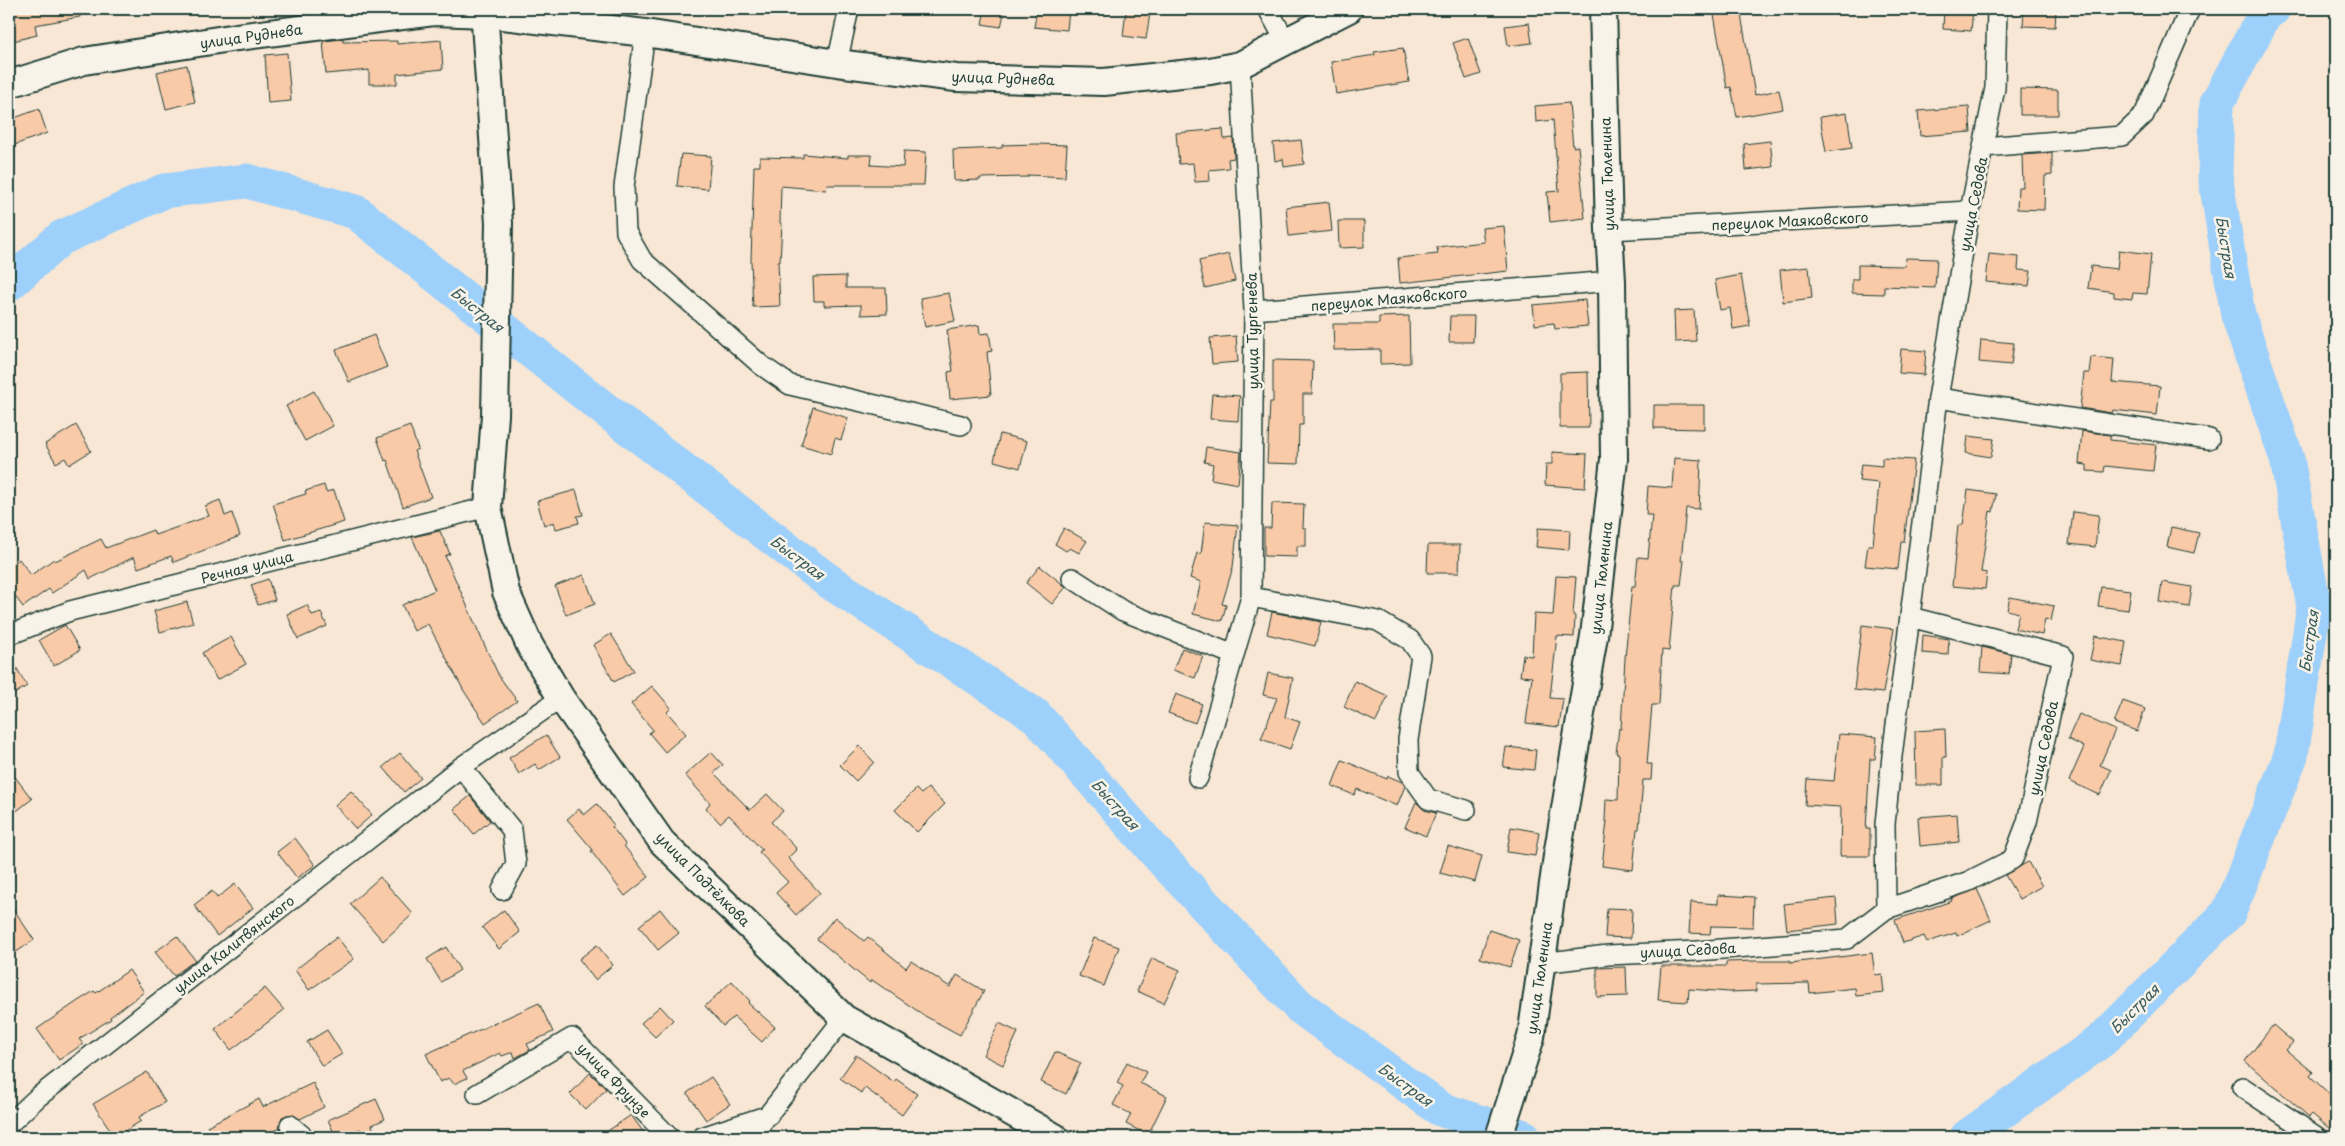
<svg xmlns="http://www.w3.org/2000/svg" width="2345" height="1146" viewBox="0 0 2345 1146" font-family="'Playpen Sans',sans-serif">
  <style>
    .lines { fill: none; stroke-linecap: round; stroke-linejoin: round }
    .river { stroke: #9dd0fb; stroke-width: 35 }
    .building { fill: #f9caa8; stroke: #1f3d34 }
    .street-casing { stroke: #1f3d34; stroke-width: 22 }
    .secondary-casing { stroke: #1f3d34; stroke-width: 30 }
    .street { stroke: #f7f3e8; stroke-width: 19 }
    .secondary { stroke: #f7f3e8; stroke-width: 26 }
    .labels { text-anchor: middle; dominant-baseline: central; stroke-width: 5; stroke-linejoin: round; paint-order: stroke }
    .street-label { font-size: 14px; fill: #1f3d34; stroke: #f7f3e8 }
    .water-label { font-size: 15px; font-style: italic; fill: #385a5c; stroke: #f7f3e8 }
  </style>
  <rect width="100%" height="100%" fill="#f8e7d5"/>
  <filter id="ink" filterUnits="userSpaceOnUse"><feTurbulence type="fractalNoise" baseFrequency=".02" numOctaves="2"/><feDisplacementMap in="SourceGraphic" scale="10" xChannelSelector="R" yChannelSelector="G"/><feConvolveMatrix kernelMatrix="1 2 1 2 8 2 1 2 1" color-interpolation-filters="sRGB"/></filter>
  <g filter="url(#ink)">
    <g class="lines">
      <!-- river -->
      <path class="river" d="M9,284L61,238L164,191L247,181L356,212L603,408L827,580L1036,716L1159,856L1299,1006L1440,1109L1524,1137
        M1967,1137L2102,1040L2229,912L2291,755L2314,607L2287,459L2238,315L2215,175L2217,103L2265,14L2273,9"/>
    </g>
    <!-- building -->
    <path class="building" d="M9,9H79L80,17L35,25L37,35L13,41L9,21Z
      M985,9H1005L1001,27L982,24Z
      M1037,9H1069L1067,30L1034,27Z
      M1713,9H1740L1755,95L1779,90L1783,109L1737,117L1731,87L1727,88Z
      M1944,9H1973L1971,31L1943,29Z
      M2024,9H2056L2055,27L2023,26Z
      M1126,10L1150,13L1146,39L1123,36Z
      M1529,23L1532,43L1508,46L1505,26Z
      M1468,38L1481,74L1466,79L1453,43Z
      M343,39V42L397,41V44L441,40L443,69L397,74V84H369V70L326,74L323,41Z
      M1403,48L1409,82L1336,94L1331,62L1375,55L1374,52Z
      M287,53L291,101L268,103L265,55Z
      M187,65L195,102L166,109L157,72Z
      M2020,89L2058,90V115H2020Z
      M1569,103L1573,147L1578,146L1585,218L1550,222L1547,192L1559,191L1553,120L1536,122L1535,106Z
      M1969,107L1971,132L1920,136L1918,111Z
      M39,109L47,133L9,147V120Z
      M1847,113L1852,148L1826,152L1820,117Z
      M1223,129L1224,139L1233,138L1234,158L1228,159L1229,168L1209,170L1210,181L1195,182L1193,163L1179,164L1176,133Z
      M1301,140L1304,164L1284,167L1283,159L1275,161L1273,143Z
      M1770,141L1773,167L1746,170L1744,144Z
      M1036,144L1067,145L1065,177L1028,175V177L980,178V180L954,181L953,150L1002,148V145Z
      M904,151L926,152L924,185H827L826,190L781,186L780,223H782L780,262H778L780,306L753,307L751,261L754,166H760V157L803,158V154L848,158V155H872L871,165L903,167Z
      M2052,153V175L2045,176L2044,210L2017,209L2018,187H2023L2022,155Z
      M681,154L711,156L708,189L677,186Z
      M1329,202L1332,231L1289,236L1286,207Z
      M1338,221H1364V247L1339,248Z
      M1504,226L1508,271L1400,283L1398,258L1438,254L1437,247L1484,242L1482,228Z
      M2119,250L2151,254L2147,294L2133,293L2132,299L2114,297V292L2088,288L2091,266L2117,269Z
      M1229,254L1235,281L1205,288L1199,261Z
      M1989,254L2019,257L2018,270L2031,271L2029,286L1986,282Z
      M1906,258L1937,259L1935,288L1884,286V294L1852,293V279H1858V265L1905,266Z
      M1809,267L1812,298L1783,302L1780,270Z
      M1741,275L1750,326L1733,329L1730,308L1720,310L1715,280Z
      M846,276V288H886L887,314L861,315V305L824,306V301H814L813,277Z
      M949,293L955,321L925,327L920,298Z
      M1585,300L1588,326L1555,329L1554,323L1535,325L1533,305Z
      M1694,310L1696,341L1675,342L1674,311Z
      M1409,316L1410,363L1380,364V349L1334,350L1333,324H1379V317Z
      M1450,316H1474L1473,342H1449Z
      M979,325L980,334L989,333L992,351L987,352L991,395L950,399L948,372L953,371L947,330Z
      M374,335L387,367L349,382L336,350Z
      M1236,336L1238,362L1212,364L1210,338Z
      M1981,340L2014,343L2011,365L1979,362Z
      M1901,349L1926,351L1924,375L1899,373Z
      M2091,357L2114,359L2112,382L2160,386L2157,415L2113,410L2112,413L2080,408L2084,373H2089Z
      M1273,360L1313,361L1312,394H1303V425H1299L1298,464L1267,463L1270,402H1273Z
      M1588,372L1589,428H1560V373Z
      M314,391L333,426L305,441L286,406Z
      M1212,394L1240,396L1238,421L1210,419Z
      M1654,405H1704V429L1654,428Z
      M813,407L848,418L841,440L835,438L831,454L801,445Z
      M76,425L91,451L69,465L65,458L56,463L45,444Z
      M410,426L418,449L414,451L431,497L403,507L387,460L385,461L377,438Z
      M2082,431L2110,435V440L2156,445L2153,471L2105,466L2104,472L2087,471V465L2079,464Z
      M1000,434L1027,441L1020,468L994,461Z
      M1968,436L1994,439L1991,457L1966,453Z
      M1206,447L1241,452L1238,484L1211,479L1213,464L1204,462Z
      M1552,452L1587,454L1585,488L1545,485L1546,464H1552Z
      M1674,458L1701,460L1700,490L1699,509L1686,508L1681,561H1684L1681,585H1675L1669,651L1662,650L1659,705H1652L1647,764H1652L1651,780H1643L1639,829H1637L1633,870L1602,866L1607,821H1605L1606,799L1618,800L1619,754L1616,753L1619,728L1621,729L1625,658L1632,586H1635L1638,557L1648,558L1652,515H1646L1648,486L1672,488Z
      M1882,458L1914,460L1904,542H1901L1898,569L1865,566L1868,545H1873L1879,483L1859,481L1861,464L1882,466Z
      M324,485L326,492L334,490L344,522L285,540L273,504L306,494L305,491Z
      M576,490L583,515L577,516L579,523L556,529L554,522L544,525L537,501Z
      M1968,490L1996,494L1993,512L1990,511L1981,572L1987,573L1985,589L1952,586L1958,525H1963Z
      M220,500L225,516L232,513L240,536L174,562L171,556L138,568L134,557L90,579L86,570L52,593L49,589L23,607L9,588V567L19,559L31,575L54,559L55,561L101,539L106,548L153,530L155,535L209,516L205,506Z
      M1272,503L1304,504L1303,528H1306V546H1297V557L1264,556V528H1271Z
      M2073,512L2099,515L2095,547L2069,544Z
      M1205,522L1238,525L1233,567L1222,604L1226,605L1222,621L1193,614L1201,582L1190,578L1197,553L1201,554Z
      M2171,527L2199,533L2194,553L2167,547Z
      M1064,528L1087,541L1079,553L1070,548L1066,551L1055,544Z
      M1538,528L1570,530L1569,550L1536,547Z
      M440,531L450,554L445,556L484,644L499,676L517,701L485,723L464,691L428,624L414,631L402,605L435,590L412,537Z
      M1428,545H1460L1459,573H1427Z
      M1040,566L1066,587L1052,604L1026,583Z
      M584,575L595,604L566,615L555,586Z
      M1556,576L1576,577L1573,615L1575,616L1574,637L1557,636L1550,698L1563,699L1559,727L1526,723L1532,677L1520,676L1523,655L1532,656L1534,614L1553,615Z
      M268,579L275,600L258,605L251,585Z
      M2162,582L2192,587L2189,607L2159,602Z
      M2101,587L2131,590L2128,610L2098,606Z
      M2010,597L2054,606L2051,621L2045,619L2042,635L2015,629L2019,613L2007,610Z
      M187,602L193,623L160,632L154,611Z
      M307,605L312,615L321,612L327,626L298,639L287,614Z
      M1272,612L1321,622L1315,646L1267,634Z
      M65,625L80,650L54,666L39,640Z
      M1862,625L1894,629L1883,693L1854,690Z
      M611,634L634,671L614,682L593,645Z
      M1923,635L1949,639L1948,655L1922,653Z
      M2095,636L2126,642L2122,666L2090,660Z
      M231,637L246,664L217,680L202,653Z
      M1982,647L2011,654L2009,674L1980,672Z
      M1182,648L1203,656L1195,678L1173,670Z
      M9,655L27,686L9,697Z
      M1268,673L1293,678L1285,717L1300,722L1290,749L1261,739L1277,698L1263,695Z
      M1355,681L1388,696L1376,722L1344,707Z
      M652,686L671,708L667,712L686,734L665,752L649,733L653,730L631,704Z
      M1176,694L1202,704L1195,723L1168,713Z
      M2123,701L2145,709L2137,731L2114,723Z
      M2079,714L2115,730L2100,765L2111,770L2100,795L2069,781L2084,747L2068,739Z
      M1945,729L1946,757H1943V785H1916L1915,731Z
      M1839,734L1877,737L1875,759H1870L1866,829H1870V856H1840L1841,807L1805,805L1807,779L1834,781Z
      M546,735L560,757L539,770L535,764L519,774L509,758Z
      M859,746L874,762L856,781L840,765Z
      M1506,747L1536,750L1534,770L1503,767Z
      M711,752L723,765L714,773L750,810L767,794L783,811L771,822L797,849L788,858L820,893L796,915L776,893L788,882L759,852L762,850L729,815L720,823L706,808L710,803L685,775Z
      M400,753L421,778L404,792L383,767Z
      M1342,760L1387,779L1388,776L1402,782L1405,786L1397,806L1357,789L1354,795L1332,786Z
      M9,769L32,799L9,817Z
      M928,788L945,804L917,832L895,810L916,789L921,794Z
      M351,791L372,815L356,829L335,805Z
      M470,796L490,821L474,834L454,809Z
      M1416,802L1424,810L1436,813L1426,836L1405,827Z
      M597,804L614,825L612,827L625,844L624,846L649,877L625,896L591,851L593,850L567,819L579,809L584,815Z
      M1957,814L1959,842L1920,846L1918,817Z
      M1511,827L1539,832L1535,856L1507,852Z
      M295,838L315,865L297,878L277,852Z
      M1448,846L1482,856L1475,882L1440,873Z
      M2028,862L2042,886L2019,899L2005,875Z
      M380,877L413,914L383,941L350,904Z
      M235,884L253,908L217,936L194,905L212,891L217,898Z
      M1977,889L1991,920L1957,936L1956,933L1927,942L1924,936L1903,943L1895,920L1952,901L1951,899Z
      M1718,895L1754,897L1753,927L1711,926L1710,934L1689,933L1691,902L1718,904Z
      M1836,898L1838,924L1787,930L1784,904Z
      M9,902L34,940L9,957Z
      M1607,908L1632,909L1631,938L1605,937Z
      M660,909L679,933L658,950L639,926Z
      M504,910L520,932L499,949L482,927Z
      M835,917L864,941L868,937L906,968L911,961L950,987L957,975L984,991L960,1035L925,1016L872,980L870,983L817,939Z
      M1489,930L1519,940L1510,967L1480,958Z
      M177,936L195,960L174,976L155,952Z
      M337,937L354,959L309,990L295,970Z
      M1094,938L1119,947L1104,986L1079,976Z
      M597,945L613,965L595,980L579,959Z
      M446,947L460,970L441,982L427,959Z
      M1872,953L1875,975L1882,974L1884,993L1856,996L1855,988L1810,993L1809,983L1756,984V991L1729,992L1689,989L1688,1002L1658,1000L1661,966H1726V962L1755,961H1790V963Z
      M1152,958L1180,970L1164,1003L1137,991Z
      M1626,967L1627,996L1597,997V968Z
      M129,970L144,992L110,1017L111,1019L79,1039L83,1044L59,1060L37,1029L78,1001L94,991L96,993Z
      M732,981L750,1001L748,1003L775,1027L762,1042L734,1017L723,1026L705,1006Z
      M265,988L284,1010L231,1050L215,1029Z
      M539,1003L553,1032L527,1044L530,1050L515,1058L513,1052L502,1056L500,1053L463,1071L467,1078L454,1084L449,1078L440,1082L426,1054Z
      M660,1006L673,1020L655,1037L641,1023Z
      M999,1023L1018,1032L1003,1065L983,1055Z
      M2273,1025L2293,1042L2286,1050L2313,1072L2310,1076L2336,1100V1134L2312,1114L2309,1117L2245,1061Z
      M327,1030L342,1054L322,1066L307,1042Z
      M1055,1052L1081,1063L1066,1094L1041,1082Z
      M856,1055L894,1082L896,1079L917,1094L902,1115L865,1088L861,1093L840,1078Z
      M1127,1062L1146,1072L1140,1083L1167,1096L1148,1135L1126,1124L1131,1114L1113,1105L1123,1086L1117,1083Z
      M147,1072L165,1102L139,1117L141,1121L115,1137L93,1104Z
      M590,1073L606,1089L586,1110L570,1094Z
      M711,1077L730,1104L706,1120L687,1093Z
      M313,1083L324,1107L300,1119L292,1114L282,1117L279,1128L276,1130L280,1137H213L207,1126L259,1099L263,1107Z
      M376,1099L385,1119L372,1125L376,1137H369L360,1129L342,1137H336L328,1120Z
      M631,1115L647,1137H599Z"/>
    <g class="lines">
      <defs>
        <path id="street" d="M1268,9L1286,42
          M645,33L624,187L626,232L642,260L761,365L790,385L961,425
          M837,63L849,9
          M1983,147L2122,136L2144,115L2190,9
          M1609,230L1970,211
          M1254,310L1612,281
          M1938,398L2209,439
          M1072,578L1123,611L1234,655
          M1251,597L1378,621L1410,640L1421,656L1408,740L1409,772L1428,799L1466,810
          M9,635L70,611L488,507
          M461,767L512,830L516,864L502,890
          M1198,778L1251,597L1254,310L1240,65
          M1886,909L1885,824L1892,756L1938,398L1970,211L1995,88L1997,9
          M1541,963L1608,955L1697,951L1847,939L1886,909L1967,882L2013,859L2027,822L2063,656L1910,617
          M2242,1087L2317,1137
          M477,1094L572,1038L669,1137
          M9,1124L38,1097L461,767L561,698
          M290,1125L304,1137
          M702,1137L769,1115
          M754,1137L753,1134L844,1018"/>
        <path id="secondary" d="M484,9L499,223L495,415L488,507L506,592L530,646L561,698L662,842L844,1018L1055,1137
          M9,84L84,61L237,37L434,12L486,14L645,33L837,63L956,78L1104,82L1210,71L1240,65L1349,9
          M1499,1137L1531,1037L1557,856L1594,636L1614,459L1612,281L1609,230L1603,9"/>
      </defs>
      <!-- street casing -->
      <use href="#street" class="street-casing"/>
      <!-- secondary casing -->
      <use href="#secondary" class="secondary-casing"/>
      <!-- street -->
      <use href="#street" class="street"/>
      <!-- secondary -->
      <use href="#secondary" class="secondary"/>
    </g>
  </g>
  <g class="labels">
    <!-- street labels -->
    <g class="street-label">
      <text transform="translate(251 36) rotate(-8)">улица Руднева</text>
      <text transform="translate(1003 78) rotate(2)">улица Руднева</text>
      <text transform="translate(1607 174) rotate(-92)">улица Тюленина</text>
      <text transform="translate(1973 204) rotate(-79)">улица Седова</text>
      <text transform="translate(1790 221) rotate(-3)">переулок Маяковского</text>
      <text transform="translate(1389 299) rotate(-5)">переулок Маяковского</text>
      <text transform="translate(1252 331) rotate(-91)">улица Тургенева</text>
      <text transform="translate(247 567) rotate(-14)">Речная улица</text>
      <text transform="translate(1601 578) rotate(-84)">улица Тюленина</text>
      <text transform="translate(2043 748) rotate(-78)">улица Седова</text>
      <text transform="translate(703 879) rotate(45)">улица Подтёлкова</text>
      <text transform="translate(234 944) rotate(-38)">улица Калитвянского</text>
      <text transform="translate(1688 950) rotate(-3)">улица Седова</text>
      <text transform="translate(1539 978) rotate(-82)">улица Тюленина</text>
      <text transform="translate(614 1080) rotate(46)">улица Фрунзе</text>
    </g>
    <!-- water labels -->
    <g class="water-label">
      <text transform="translate(2227 247) rotate(81)">Быстрая</text>
      <text transform="translate(478 309) rotate(39)">Быстрая</text>
      <text transform="translate(798 557) rotate(37)">Быстрая</text>
      <text transform="translate(2308 641) rotate(-82)">Быстрая</text>
      <text transform="translate(1116 804) rotate(48)">Быстрая</text>
      <text transform="translate(2134 1008) rotate(-45)">Быстрая</text>
      <text transform="translate(1406 1084) rotate(36)">Быстрая</text>
    </g>
  </g>
  <!-- margin -->
  <rect width="2345" height="1146" fill="none" stroke="#f7f3e8" stroke-width="30"/>
  <rect x="15" y="15" width="2315" height="1116" fill="none" stroke="#1f3d34" stroke-width="2" filter="url(#ink)"/>
</svg>
